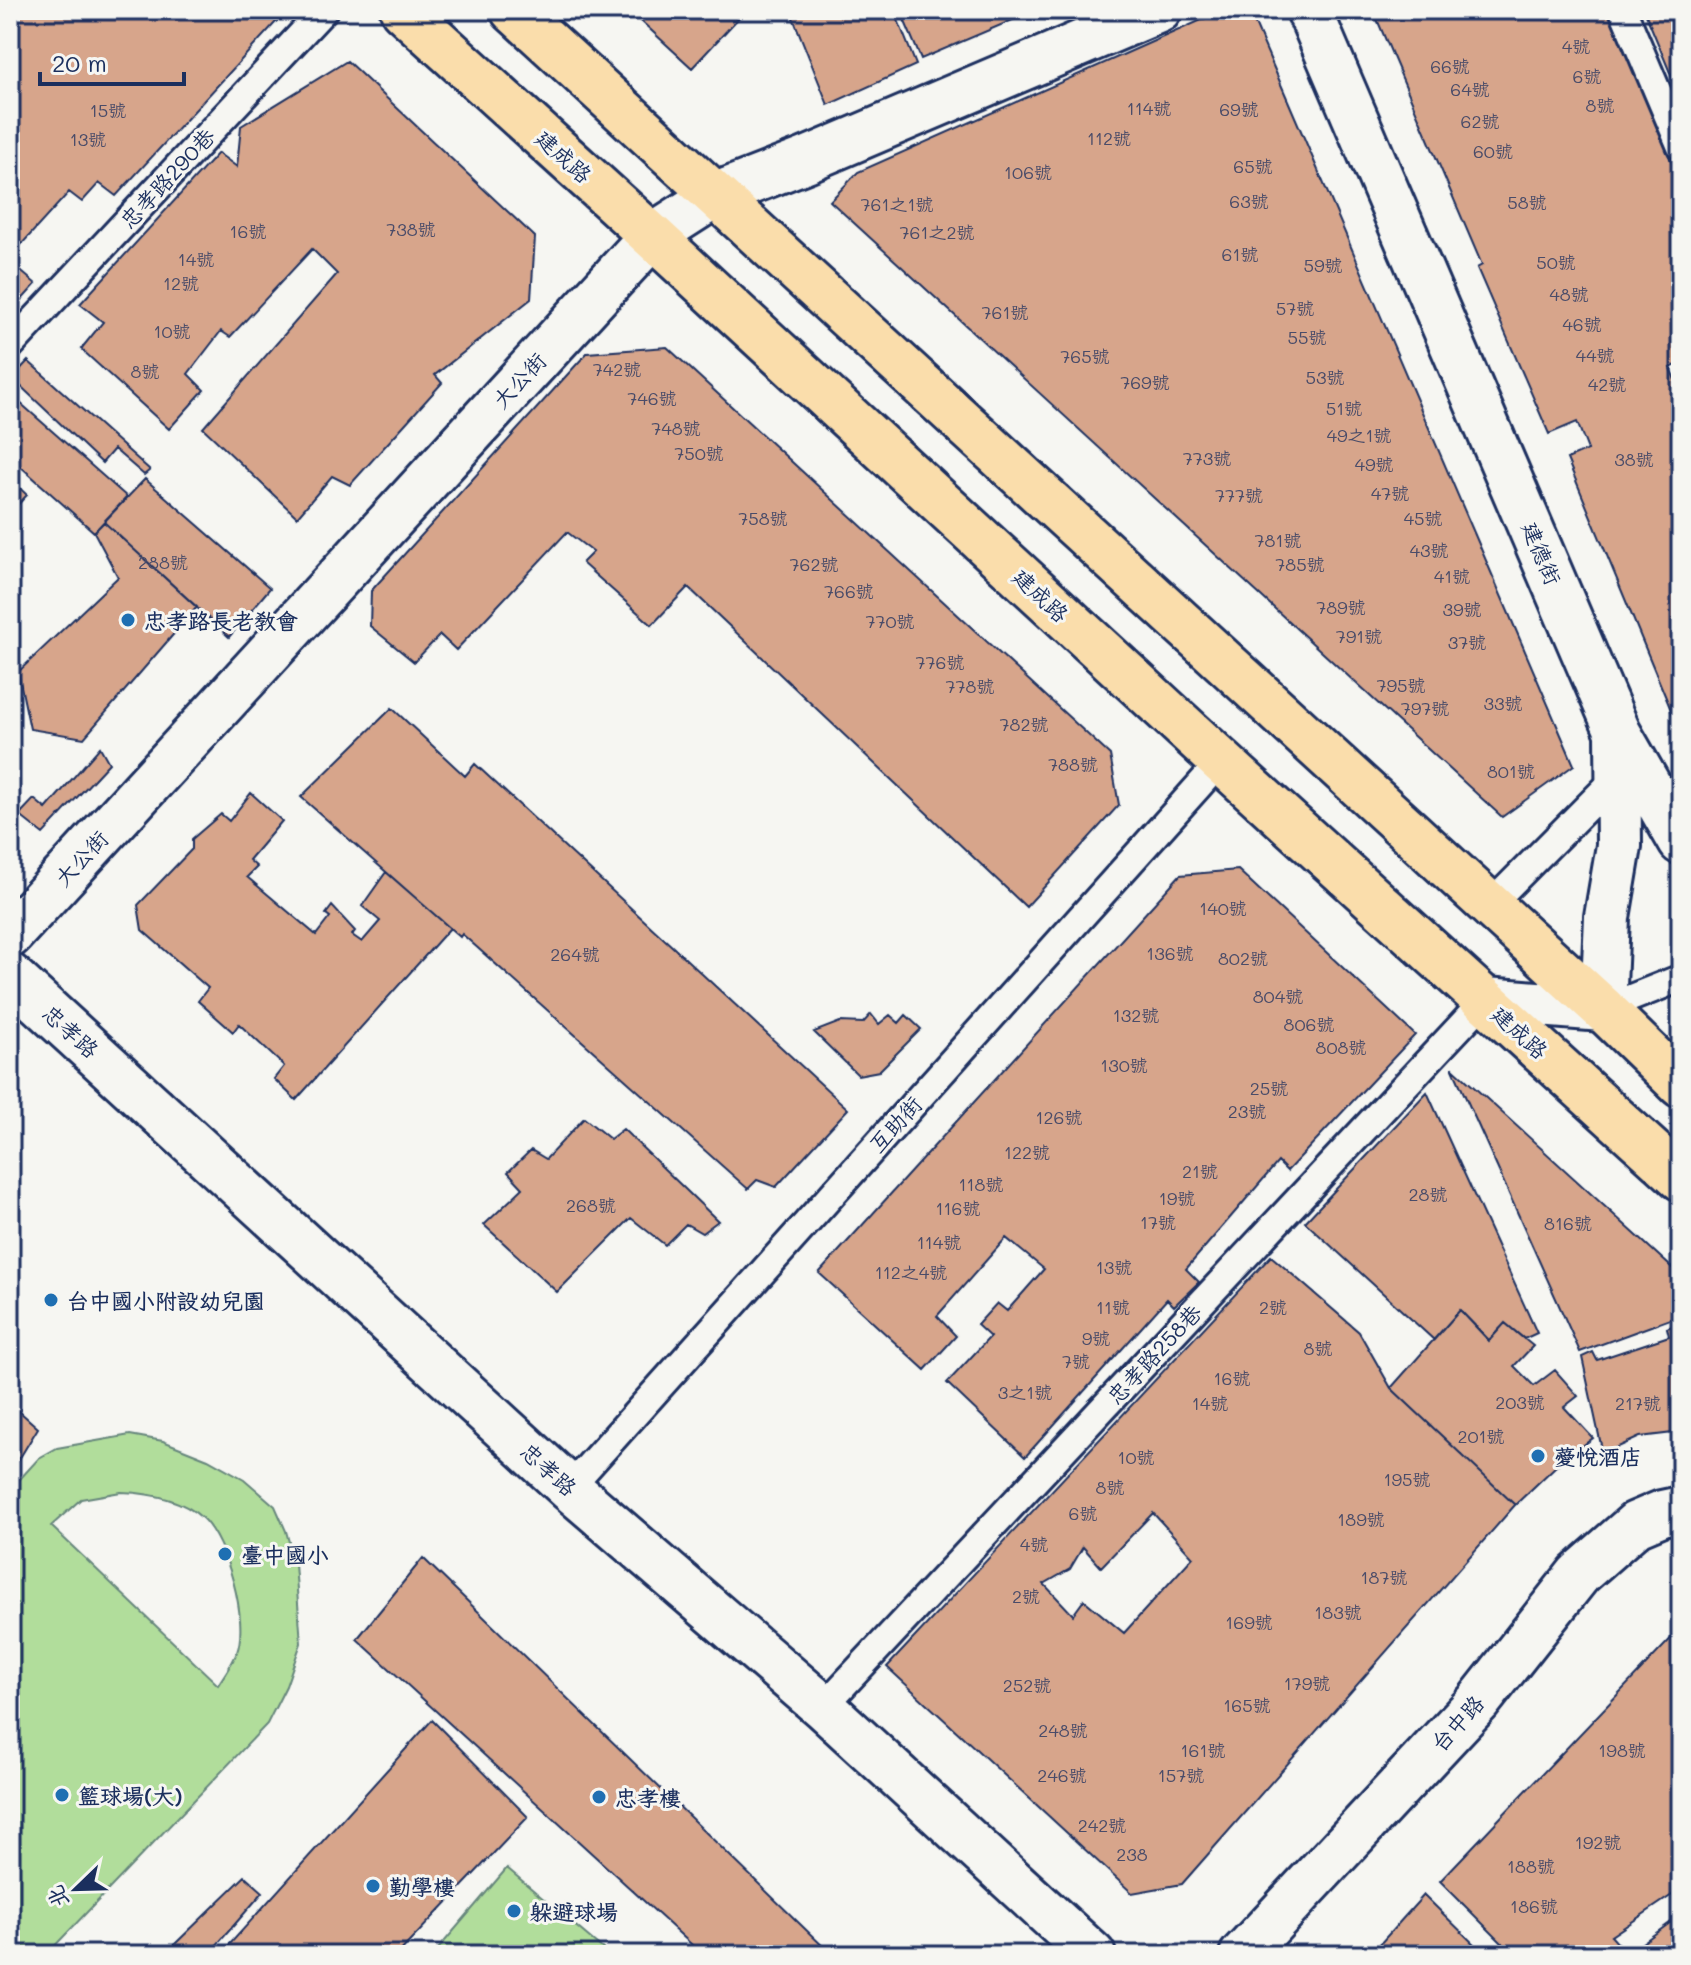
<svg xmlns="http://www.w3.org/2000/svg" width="1691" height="1965" viewBox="0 0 1691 1965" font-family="Mali,'LXGW WenKai TC',sans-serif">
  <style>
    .green { fill: #b1dd9b; stroke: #66867c; stroke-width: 2; fill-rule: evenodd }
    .building { fill: #d7a58b; stroke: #1b2f5e; stroke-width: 2; fill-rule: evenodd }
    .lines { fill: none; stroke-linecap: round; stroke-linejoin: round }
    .lane-casing { stroke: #1b2f5e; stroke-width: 32 }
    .street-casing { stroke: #1b2f5e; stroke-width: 50 }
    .secondary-casing { stroke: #1b2f5e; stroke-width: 50 }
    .primary-casing { stroke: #1b2f5e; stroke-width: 50 }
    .lane { stroke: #f6f6f2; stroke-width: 26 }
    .street { stroke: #f6f6f2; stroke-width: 44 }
    .secondary { stroke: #f6f6f2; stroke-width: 44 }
    .primary { stroke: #faddab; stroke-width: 44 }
    .poi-dot { fill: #1f6fb2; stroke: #f6f6f2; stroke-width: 3 }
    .labels { text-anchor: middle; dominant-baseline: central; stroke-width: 6; stroke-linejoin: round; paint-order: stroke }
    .number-label { font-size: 18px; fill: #4a4c69 }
    .street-label { font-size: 22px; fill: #1b2f5e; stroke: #f6f6f2 }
    .poi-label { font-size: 22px; font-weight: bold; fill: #1b2f5e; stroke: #f6f6f2; text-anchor: start }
  </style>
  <rect width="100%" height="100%" fill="#f6f6f2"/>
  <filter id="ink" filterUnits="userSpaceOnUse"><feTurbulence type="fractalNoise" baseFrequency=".0125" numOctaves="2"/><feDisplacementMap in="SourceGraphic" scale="16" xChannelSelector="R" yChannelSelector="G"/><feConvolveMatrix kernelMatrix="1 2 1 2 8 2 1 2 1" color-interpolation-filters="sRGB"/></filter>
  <g filter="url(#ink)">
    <!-- green -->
    <path class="green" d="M130,1435L163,1441L208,1459L244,1479L275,1506L286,1531L295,1564L301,1643L286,1686L267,1724L46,1955H10V1490L39,1458L57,1448ZM121,1492C148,1493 182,1499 202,1518C227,1542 249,1620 237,1652C233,1663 224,1675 218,1685L51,1526L81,1499Z
      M507,1868L610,1955H433Z"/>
    <!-- building -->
    <path class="building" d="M10,10H287L116,196L99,183L82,202L69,192L10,257Z
      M629,10H746L692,68Z
      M790,10H894L916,65L828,105Z
      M900,10H1036L921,59Z
      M1224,10H1249L1574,765L1502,817L830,201L858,172Z
      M1373,10H1608L1681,184V363L1670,368L1681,394V734L1567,459L1588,450L1577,422L1549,434L1477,268L1482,265Z
      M1644,10H1681V99Z
      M347,61L535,237L531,299L435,375L442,383L350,485L332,476L297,517L203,428L337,274L312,249L230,337L221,331L188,374L204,390L169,429L81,349L103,322L80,304L218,153L237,167L241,126Z
      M10,262L36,284L10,313Z
      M667,347L1110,755L1119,805L1026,907L688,587L652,625L582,563L593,552L567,532L456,650L440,635L414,662L370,626L371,591L587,353Z
      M28,361L150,470L144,475L114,449L102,463L12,378Z
      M10,394L127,497L94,532L10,457Z
      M10,479L27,495L10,513Z
      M145,479L270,588L229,637L104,522Z
      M104,522L197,607L84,738L30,729L18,672L118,577L94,532Z
      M392,708L465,776L475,764L848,1109L776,1187L757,1180L748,1189L462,934L460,937L301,797Z
      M100,747L109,763L43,834L19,815L34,799L46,809Z
      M251,793L282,821L249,860L257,867L247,877L316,935L330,917L326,914L332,906L355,931L352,935L362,942L380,921L362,906L386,872L450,928L296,1100L274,1079L284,1066L239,1024L233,1032L198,1001L208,988L142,930L138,905L192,849V839L221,814L229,821Z
      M1238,870L1415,1035L1287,1171L1278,1162L1186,1269L1199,1282L1174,1306L1167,1299L1025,1457L947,1383L990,1337L977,1325L997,1303L1007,1311L1044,1269L1006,1238L937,1316L956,1336L925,1370L819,1273L1180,875Z
      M871,1014L879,1024L890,1015L899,1023L906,1015L921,1029L879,1071L858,1075L814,1032L840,1022L863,1023Z
      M1452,1067L1681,1276V1315L1580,1352Z
      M1427,1092L1537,1333L1524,1339L1505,1323L1489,1340L1460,1310L1434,1340L1305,1222Z
      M584,1118L610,1139L623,1129L718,1221L702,1233L686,1224L665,1245L631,1218L557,1292L484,1225L523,1188L508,1172L531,1150L546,1159Z
      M1271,1256L1359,1332L1391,1388L1515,1505L1182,1884L1132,1893L887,1667ZM1153,1513L1193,1557L1124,1633L1084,1600L1073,1615L1044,1584L1070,1569L1083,1547L1101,1567Z
      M1460,1310L1489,1341L1505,1323L1533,1346L1514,1366L1534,1386L1555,1370L1578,1396L1564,1407L1593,1438L1557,1465L1515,1505L1391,1388Z
      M1681,1323V1432L1640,1437L1603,1454L1582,1357L1593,1352L1597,1360L1669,1336L1667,1328Z
      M10,1403L38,1428L10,1474Z
      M423,1558L832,1955H703L357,1639Z
      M1681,1628V1889L1611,1936L1627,1954L1681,1915V1955H1514L1440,1881Z
      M432,1720L528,1817L397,1955H220Z
      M245,1876L263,1892L208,1955H188L174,1945Z
      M1424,1895L1485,1955H1370Z"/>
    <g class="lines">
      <defs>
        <path id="lane" d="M1623,10L1681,147
          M10,346L324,10
          M1490,905L1618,776
          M1603,1009L1681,978
          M569,1488L1221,761
          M823,1707L1485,1000"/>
        <path id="street" d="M1309,10L1618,732L1619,846L1607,917L1603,1009L1485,1000
          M1619,734L1681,842
          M10,935L652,236L716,195L806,160L1159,10
          M10,976L569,1488L823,1707L1093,1955"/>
        <path id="secondary" d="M1242,1955L1478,1702L1579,1574L1636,1524L1662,1513L1681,1509"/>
        <path id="primary" d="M403,10L652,236L1221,761L1681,1178
          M513,10L1603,1009L1681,1085"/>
      </defs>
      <!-- lane casing -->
      <use href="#lane" class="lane-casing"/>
      <!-- street casing -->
      <use href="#street" class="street-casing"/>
      <!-- secondary casing -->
      <use href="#secondary" class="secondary-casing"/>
      <!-- primary casing -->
      <use href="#primary" class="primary-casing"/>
      <!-- lane -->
      <use href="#lane" class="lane"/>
      <!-- street -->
      <use href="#street" class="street"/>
      <!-- secondary -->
      <use href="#secondary" class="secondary"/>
      <!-- primary -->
      <use href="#primary" class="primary"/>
    </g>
  </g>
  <!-- markers -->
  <g class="poi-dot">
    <circle cx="128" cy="620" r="8"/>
    <circle cx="51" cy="1300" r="8"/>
    <circle cx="1538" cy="1456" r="8"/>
    <circle cx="225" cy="1554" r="8"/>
    <circle cx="62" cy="1795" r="8"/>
    <circle cx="599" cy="1797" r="8"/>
    <circle cx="373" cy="1886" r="8"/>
    <circle cx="514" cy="1911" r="8"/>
  </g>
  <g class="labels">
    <!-- number labels -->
    <g class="number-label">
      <text x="1576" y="46">4號</text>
      <text x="1450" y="66">66號</text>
      <text x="1587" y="76">6號</text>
      <text x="1470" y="89">64號</text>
      <text x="1600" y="105">8號</text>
      <text x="1149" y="108">114號</text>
      <text x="1239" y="109">69號</text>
      <text x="108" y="110">15號</text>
      <text x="1480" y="121">62號</text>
      <text x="1109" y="138">112號</text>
      <text x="88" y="139">13號</text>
      <text x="1493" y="151">60號</text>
      <text x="1253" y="166">65號</text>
      <text x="1028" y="172">106號</text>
      <text x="1249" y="201">63號</text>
      <text x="1527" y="202">58號</text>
      <text x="897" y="204">761之1號</text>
      <text x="411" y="229">738號</text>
      <text x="248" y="231">16號</text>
      <text x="937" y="232">761之2號</text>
      <text x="1240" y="254">61號</text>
      <text x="196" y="259">14號</text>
      <text x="1556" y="262">50號</text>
      <text x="1323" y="265">59號</text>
      <text x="181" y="283">12號</text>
      <text x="1569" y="294">48號</text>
      <text x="1295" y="308">57號</text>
      <text x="1005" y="312">761號</text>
      <text x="1582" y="324">46號</text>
      <text x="172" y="331">10號</text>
      <text x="1307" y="337">55號</text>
      <text x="1595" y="355">44號</text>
      <text x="1085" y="356">765號</text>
      <text x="617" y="369">742號</text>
      <text x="145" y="371">8號</text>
      <text x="1325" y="377">53號</text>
      <text x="1145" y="382">769號</text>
      <text x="1607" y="384">42號</text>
      <text x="652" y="398">746號</text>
      <text x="1344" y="408">51號</text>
      <text x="676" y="428">748號</text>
      <text x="1359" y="435">49之1號</text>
      <text x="699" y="453">750號</text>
      <text x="1207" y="458">773號</text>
      <text x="1634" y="459">38號</text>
      <text x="1374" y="464">49號</text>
      <text x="1390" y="493">47號</text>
      <text x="1239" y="495">777號</text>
      <text x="763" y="518">758號</text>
      <text x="1423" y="518">45號</text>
      <text x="1278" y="540">781號</text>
      <text x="1429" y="550">43號</text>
      <text x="163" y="562">288號</text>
      <text x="814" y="564">762號</text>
      <text x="1300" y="564">785號</text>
      <text x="1452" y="576">41號</text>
      <text x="849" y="591">766號</text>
      <text x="1341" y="607">789號</text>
      <text x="1462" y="609">39號</text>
      <text x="890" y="621">770號</text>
      <text x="1359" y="636">791號</text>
      <text x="1467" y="642">37號</text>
      <text x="940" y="662">776號</text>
      <text x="1401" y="685">795號</text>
      <text x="970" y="686">778號</text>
      <text x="1503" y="703">33號</text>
      <text x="1425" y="708">797號</text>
      <text x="1024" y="724">782號</text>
      <text x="1073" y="764">788號</text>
      <text x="1511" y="771">801號</text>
      <text x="1223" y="908">140號</text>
      <text x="1170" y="953">136號</text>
      <text x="575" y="954">264號</text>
      <text x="1243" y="958">802號</text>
      <text x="1278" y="996">804號</text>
      <text x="1136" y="1015">132號</text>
      <text x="1309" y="1024">806號</text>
      <text x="1341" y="1047">808號</text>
      <text x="1124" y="1065">130號</text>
      <text x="1269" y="1088">25號</text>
      <text x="1247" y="1111">23號</text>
      <text x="1059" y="1117">126號</text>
      <text x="1027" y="1152">122號</text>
      <text x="1200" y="1171">21號</text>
      <text x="981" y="1184">118號</text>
      <text x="1428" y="1194">28號</text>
      <text x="1177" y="1198">19號</text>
      <text x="591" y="1205">268號</text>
      <text x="958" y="1208">116號</text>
      <text x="1158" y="1222">17號</text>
      <text x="1568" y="1223">816號</text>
      <text x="939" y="1242">114號</text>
      <text x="1114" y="1267">13號</text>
      <text x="911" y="1272">112之4號</text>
      <text x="1113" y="1307">11號</text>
      <text x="1273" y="1307">2號</text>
      <text x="1096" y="1338">9號</text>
      <text x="1318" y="1348">8號</text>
      <text x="1076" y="1361">7號</text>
      <text x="1232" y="1378">16號</text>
      <text x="1025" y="1392">3之1號</text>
      <text x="1520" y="1402">203號</text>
      <text x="1210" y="1403">14號</text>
      <text x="1638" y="1403">217號</text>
      <text x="1481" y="1436">201號</text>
      <text x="1136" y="1457">10號</text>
      <text x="1407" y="1479">195號</text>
      <text x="1110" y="1487">8號</text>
      <text x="1083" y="1513">6號</text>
      <text x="1361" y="1519">189號</text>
      <text x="1034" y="1544">4號</text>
      <text x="1384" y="1577">187號</text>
      <text x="1026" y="1596">2號</text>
      <text x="1338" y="1612">183號</text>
      <text x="1249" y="1622">169號</text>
      <text x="1307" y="1683">179號</text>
      <text x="1027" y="1685">252號</text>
      <text x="1247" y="1705">165號</text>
      <text x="1063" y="1730">248號</text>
      <text x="1203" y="1750">161號</text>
      <text x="1622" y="1750">198號</text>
      <text x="1062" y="1775">246號</text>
      <text x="1181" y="1775">157號</text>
      <text x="1102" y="1825">242號</text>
      <text x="1598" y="1842">192號</text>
      <text x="1132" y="1854">238</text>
      <text x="1531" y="1866">188號</text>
      <text x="1534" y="1906">186號</text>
    </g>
    <!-- street labels -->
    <g class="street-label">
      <text transform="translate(564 156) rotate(42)">建成路</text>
      <text transform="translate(167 178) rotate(-47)">忠孝路290巷</text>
      <text transform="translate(519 380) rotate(-47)">大公街</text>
      <text transform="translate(1542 553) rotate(67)">建德街</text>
      <text transform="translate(1041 595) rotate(43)">建成路</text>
      <text transform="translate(81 858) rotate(-47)">大公街</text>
      <text transform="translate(71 1031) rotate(42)">忠孝路</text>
      <text transform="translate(1520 1032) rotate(42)">建成路</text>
      <text transform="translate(895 1124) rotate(-48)">互助街</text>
      <text transform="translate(1154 1354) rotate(-47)">忠孝路258巷</text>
      <text transform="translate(549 1469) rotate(42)">忠孝路</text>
      <text transform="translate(1457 1723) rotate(-48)">台中路</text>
    </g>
    <!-- poi labels -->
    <g class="poi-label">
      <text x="144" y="620">忠孝路長老教會</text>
      <text x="67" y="1300">台中國小附設幼兒園</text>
      <text x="1554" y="1456">薆悅酒店</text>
      <text x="241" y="1554">臺中國小</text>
      <text x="78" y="1795">籃球場(大)</text>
      <text x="615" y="1797">忠孝樓</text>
      <text x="389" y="1886">勤學樓</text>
      <text x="530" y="1911">躲避球場</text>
    </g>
  </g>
  <!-- margin -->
  <rect width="1691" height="1965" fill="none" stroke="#f6f6f2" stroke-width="40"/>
  <rect x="20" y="20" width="1651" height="1925" fill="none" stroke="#1b2f5e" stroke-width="3" filter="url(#ink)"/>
  <!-- north arrow -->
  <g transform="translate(76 1889) rotate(247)" stroke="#f6f6f2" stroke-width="6" paint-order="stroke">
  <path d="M0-6L14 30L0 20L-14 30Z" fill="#1b2f5e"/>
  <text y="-12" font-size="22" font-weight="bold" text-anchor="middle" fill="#1b2f5e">北</text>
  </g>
  <!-- scale -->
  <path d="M40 72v12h144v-12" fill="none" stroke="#1b2f5e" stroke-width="4"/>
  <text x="52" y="72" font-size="24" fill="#1b2f5e" stroke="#f6f6f2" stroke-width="6" paint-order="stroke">20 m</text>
</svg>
